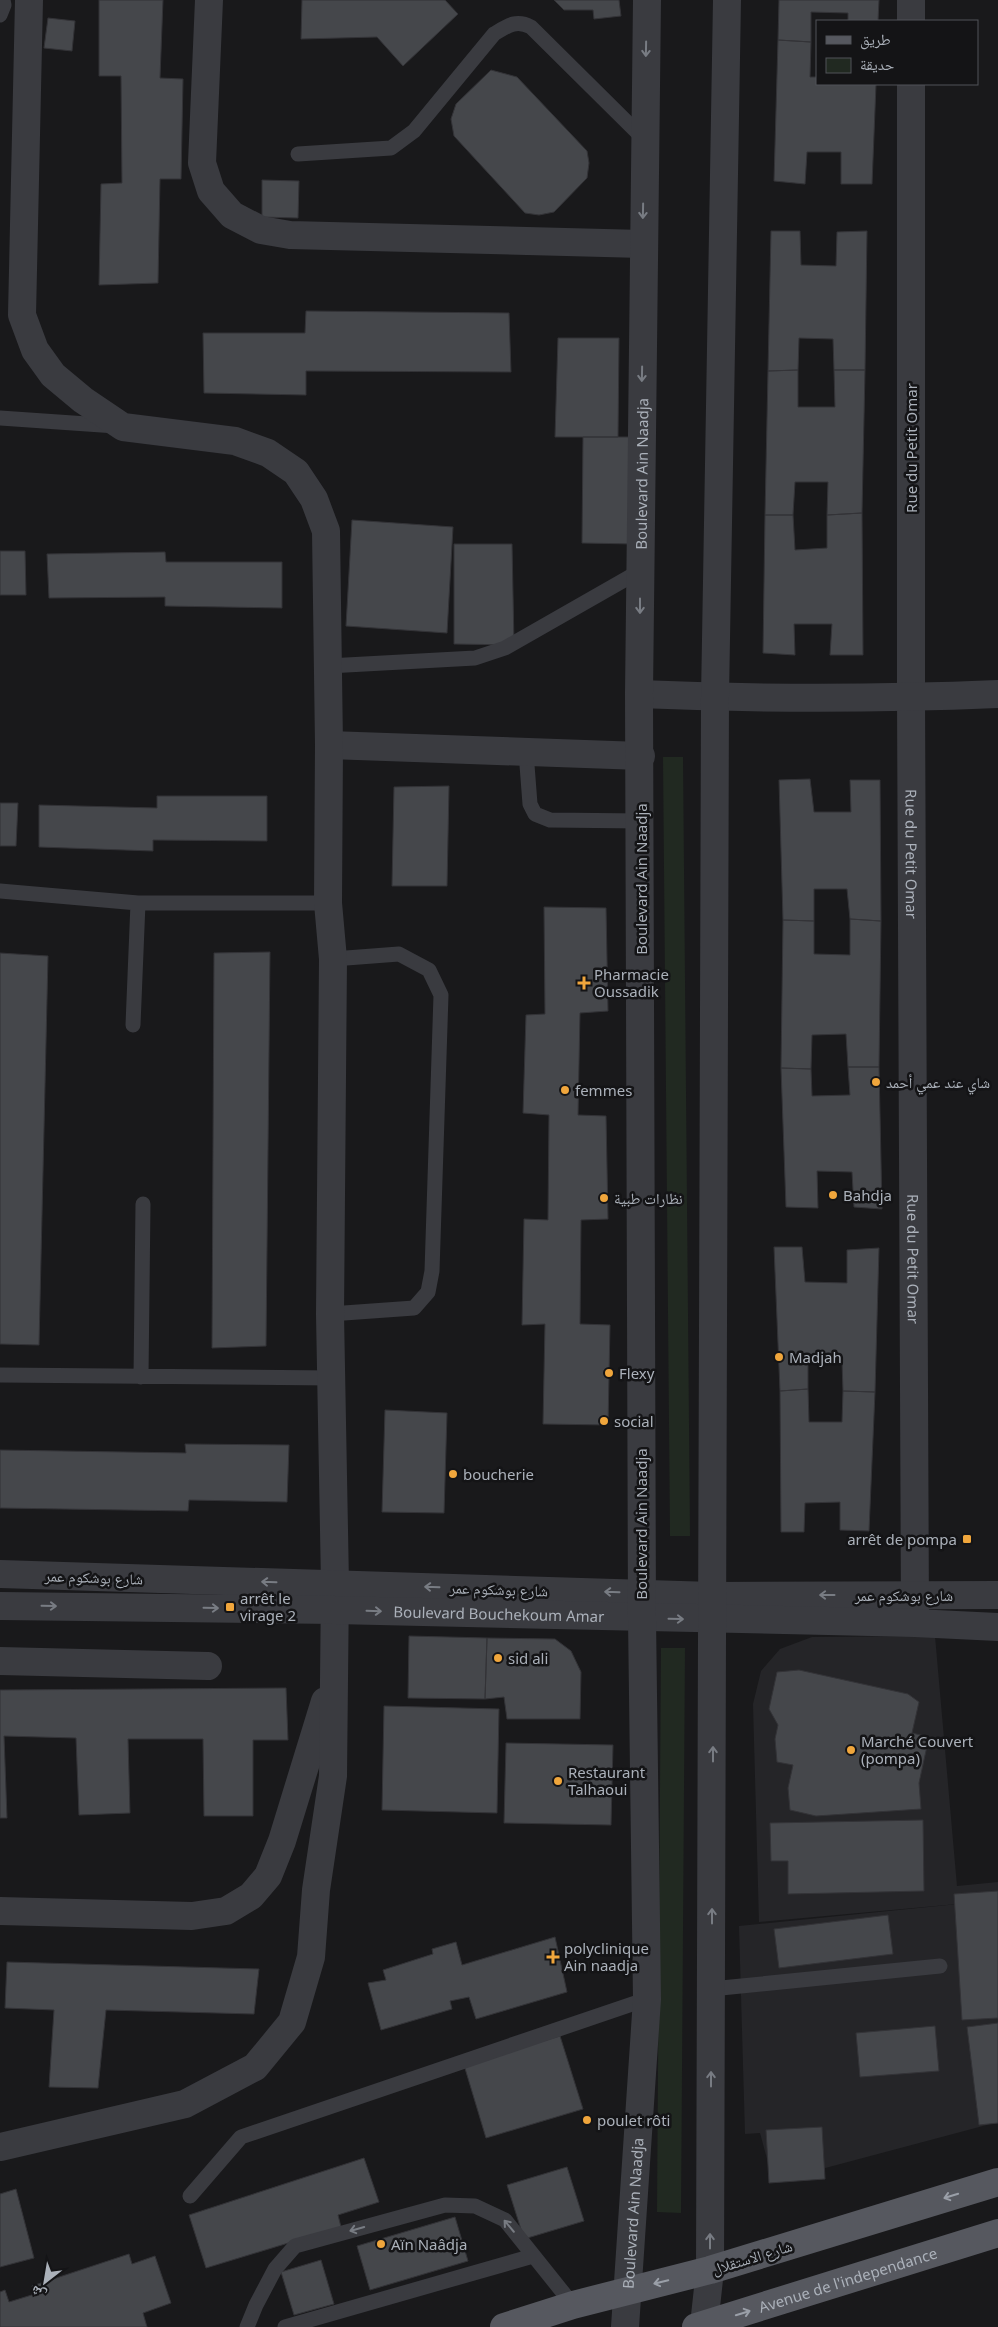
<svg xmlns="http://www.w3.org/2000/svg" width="998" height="2327" viewBox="0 0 998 2327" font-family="'Noto Sans','Noto Naskh Arabic',sans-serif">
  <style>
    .built { fill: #252528 }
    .green { fill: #212921 }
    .building { fill: #45474b; stroke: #333337 }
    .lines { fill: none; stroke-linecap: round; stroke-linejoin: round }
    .service { stroke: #3a3b40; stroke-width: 15 }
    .minor { stroke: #3a3b40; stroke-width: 28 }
    .tertiary { stroke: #3a3b40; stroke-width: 28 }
    .primary { stroke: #56585f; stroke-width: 28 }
    .oneway { stroke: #787c83 }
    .oneway2 { stroke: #9a9fa8 }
    .poi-dot { fill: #f0a63c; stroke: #141416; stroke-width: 2 }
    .labels { text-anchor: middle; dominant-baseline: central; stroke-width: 5; stroke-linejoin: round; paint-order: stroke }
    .street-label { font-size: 15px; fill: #abb1ba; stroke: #141416 }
    .poi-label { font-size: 15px; fill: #abb1ba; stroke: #141416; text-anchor: start }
  </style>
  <rect width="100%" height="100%" fill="#19191b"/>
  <!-- built -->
  <path class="built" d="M935,1636L957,1886L998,1882V2122L799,2175L770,2170L760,2133L745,2134L739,1926L958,1904L759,1922L753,1704L761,1671L780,1649L812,1637Z"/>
  <!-- green -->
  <path class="green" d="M663,757H683L690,1536H670Z
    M661,1648H685L681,2213L657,2212Z"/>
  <!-- building -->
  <path class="building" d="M99,0H163L160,78L183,79L181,179H160L158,283L99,285L101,184L122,183L121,76H99Z
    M302,0H445L458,14L403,66L377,37L301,39Z
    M554,0H619L621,16L594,19L593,10H564Z
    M779,0H879L878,21H848V13L811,12V42L778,40Z
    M48,18L75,21L72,51L44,48Z
    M778,40L811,42L810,77H817V84H876L872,184H841V152H807L805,184L774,181Z
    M491,70L517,77L587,151L589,163L587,178L554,212L539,215L525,213L454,136L451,119L456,104Z
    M262,180L299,181L298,218L262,217Z
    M771,231H800L801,265L836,266L837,232L867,231L865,370H834L833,339L799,338L798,370L768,371Z
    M306,311L509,313L511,372L306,371V395L204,393L203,333H305Z
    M558,338H619L618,437H555Z
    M798,370V407H835L834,370H865L862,513L827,515L828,482H795L793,515H765L768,371Z
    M583,437H637L635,544L582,543Z
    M862,513L863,655H830L832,624H794L795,655L763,653L765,515H793L795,550L827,548V515Z
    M352,520L453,527L447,633L346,626Z
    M454,544H512L514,645L454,644Z
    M0,551H25L26,595H0Z
    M165,552L166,562H282V608L165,606V597L49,598L47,554Z
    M810,779L814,812H851L850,780H880L881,921L850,919L847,889H814V921L783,920L779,780Z
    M449,786L447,886H392L394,787Z
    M157,796H267V841L153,840V851L39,847V805L157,808Z
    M0,803H18L16,846H0Z
    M544,907L606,908L608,1011L580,1013L578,1115L606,1116L608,1219L581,1220L580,1324L610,1325L608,1425L543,1424L545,1324L522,1325L524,1219L548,1220L549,1115L523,1113L526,1015L545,1014Z
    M850,919L881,921L879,1067H848L846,1034L812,1035L811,1069L781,1068L783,920L814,921V954L850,955Z
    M270,952L266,1346L212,1348L214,953Z
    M0,953L48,956L39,1345L0,1344Z
    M848,1067H879L882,1209L854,1207L852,1172L817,1171L818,1208L786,1207L781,1068L811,1069L812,1096L850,1095Z
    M774,1247H802L805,1282L847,1283V1250L879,1248L875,1392L843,1391L842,1361L808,1360V1389L780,1391Z
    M808,1389L809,1422H842L843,1391L875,1392L869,1531L840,1530V1502L805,1503L804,1532H781L780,1391Z
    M385,1410L447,1413L444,1513L382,1512Z
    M185,1444L289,1445L287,1502L189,1500L188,1511L0,1508V1450L186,1453Z
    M409,1636L487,1638L485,1699L408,1698Z
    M487,1638L555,1639L571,1651L581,1672L580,1719H507L504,1697L485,1699Z
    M799,1670L908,1694L919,1702L912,1733L929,1737L919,1783L921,1809L816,1816L790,1810L788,1788L793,1765L777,1762L775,1739L778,1725L769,1709L777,1672Z
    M286,1688L288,1740H253V1816H204L203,1739H128L130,1813L79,1815L76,1738L4,1736L7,1818H0V1690Z
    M384,1706L499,1709L497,1813L382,1810Z
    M506,1743L613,1745L611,1825L504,1823Z
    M923,1820L924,1891L788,1894V1861H771L770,1823Z
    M998,1891V2018L962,2020L954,1894Z
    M888,1915L893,1954L779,1968L774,1929Z
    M555,1937L567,1992L476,2019L469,1997L450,2001L452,2009L381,2030L368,1983L386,1980L383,1970L433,1954L432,1949L456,1942L462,1965Z
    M7,1962L259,1969L254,2014L106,2010L98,2088L49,2087L54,2010L5,2008Z
    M998,2023V2123L979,2125L967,2027Z
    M935,2026L939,2071L860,2077L856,2033Z
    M560,2036L583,2109L486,2138L464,2065Z
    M822,2127L825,2179L769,2183L766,2130Z
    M364,2158L379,2202L338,2215L341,2227L206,2268L189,2215Z
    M567,2167L584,2221L524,2239L507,2185Z
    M16,2189L34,2258L0,2267V2194Z
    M455,2217L468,2261L370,2290L357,2246Z
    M129,2254L132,2264L155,2256L171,2303L143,2313L147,2327H0V2292L5,2290L9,2302L35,2294L32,2286Z
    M321,2260L334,2304L294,2315L281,2272Z"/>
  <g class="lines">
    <!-- service -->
    <path class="service" d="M0,15L4,5L3,0
      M298,154L391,148L414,131L494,34C507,26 516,19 531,27L645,140
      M0,418L116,426
      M328,666L475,658L505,648L640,571
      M526,752L530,804L535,814L550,820L641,821
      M0,891L138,903H328
      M133,1025L138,903
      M330,1314L414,1308L428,1292L432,1271L441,995L429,970L399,954L333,959
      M0,1375L332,1378
      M141,1377L143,1204
      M711,1989L940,1966
      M190,2196L241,2137L647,1999
      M247,2327L256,2305L275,2269L295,2246L445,2205L475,2206L505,2220L573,2305
      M285,2327L533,2256"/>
    <!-- minor -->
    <g class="minor">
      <path d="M209,0L202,163L211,191L232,215L261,230L290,235L643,244"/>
      <path d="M911,21V0"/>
      <path id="s1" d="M911,84V697L915,1619"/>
      <path d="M639,694C758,699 878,699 998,694"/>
      <path d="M329,745L641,756"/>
      <path d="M0,1661L208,1666"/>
      <path d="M0,1911L192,1916L226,1911L251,1896L268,1876L282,1841L325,1701"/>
      <path d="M0,2147L185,2104L255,2067L292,2022L311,1957L316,1890L333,1776L335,1584L330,1314L333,959L328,903L329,745L326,531L314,499L296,472L268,453L235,441L123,427L83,400L53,375L35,350L22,315L29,0"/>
    </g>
    <!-- tertiary -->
    <g class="tertiary">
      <path d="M0,1574L713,1596L998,1595"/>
      <path id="s2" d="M0,1606L335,1610L915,1623L998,1627"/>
      <path d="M704,2325L710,2270L715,697L727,0"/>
      <path id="s3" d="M625,2327L647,1999L642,1618L639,694L647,0"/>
    </g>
    <!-- primary -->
    <g class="primary">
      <path d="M504,2327L573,2305L710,2270L998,2182"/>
      <path id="s4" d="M696,2327L998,2233"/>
    </g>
  </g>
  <!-- one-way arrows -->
  <defs><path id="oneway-shaft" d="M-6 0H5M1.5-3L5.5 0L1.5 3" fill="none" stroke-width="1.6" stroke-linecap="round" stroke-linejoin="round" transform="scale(1.25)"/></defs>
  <g class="oneway">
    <use href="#oneway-shaft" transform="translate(646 49) rotate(91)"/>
    <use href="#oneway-shaft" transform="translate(643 211) rotate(91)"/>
    <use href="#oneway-shaft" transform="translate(642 374) rotate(91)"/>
    <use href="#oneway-shaft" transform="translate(640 606) rotate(90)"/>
    <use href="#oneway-shaft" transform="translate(269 1582) rotate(-178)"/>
    <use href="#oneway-shaft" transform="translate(432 1587) rotate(-178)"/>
    <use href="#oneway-shaft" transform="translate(612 1592) rotate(-178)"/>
    <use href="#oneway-shaft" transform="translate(827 1595) rotate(180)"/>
    <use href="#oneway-shaft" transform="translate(49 1606) rotate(1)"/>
    <use href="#oneway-shaft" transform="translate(211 1608) rotate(1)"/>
    <use href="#oneway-shaft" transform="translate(374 1611) rotate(2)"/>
    <use href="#oneway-shaft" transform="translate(676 1619) rotate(1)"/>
    <use href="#oneway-shaft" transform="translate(713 1754) rotate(-90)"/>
    <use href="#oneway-shaft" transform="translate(712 1916) rotate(-90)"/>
    <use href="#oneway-shaft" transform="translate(711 2079) rotate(-90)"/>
    <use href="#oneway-shaft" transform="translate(509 2226) rotate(-130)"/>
    <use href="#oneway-shaft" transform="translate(357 2229) rotate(164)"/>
    <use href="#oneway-shaft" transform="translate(710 2241) rotate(-90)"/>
  </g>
  <g class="oneway2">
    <use href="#oneway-shaft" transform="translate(951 2196) rotate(163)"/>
    <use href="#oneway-shaft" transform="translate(661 2282) rotate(166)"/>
    <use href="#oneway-shaft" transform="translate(743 2313) rotate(-17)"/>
  </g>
  <!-- markers -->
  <g class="poi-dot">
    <path d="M581.5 975.5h5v5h5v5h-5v5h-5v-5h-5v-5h5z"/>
    <circle cx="876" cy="1082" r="5"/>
    <circle cx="565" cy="1090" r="5"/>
    <circle cx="833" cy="1195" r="5"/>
    <circle cx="604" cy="1198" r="5"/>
    <circle cx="779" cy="1357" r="5"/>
    <circle cx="609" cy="1373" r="5"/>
    <circle cx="604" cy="1421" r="5"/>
    <circle cx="453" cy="1474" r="5"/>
    <rect x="962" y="1534" width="10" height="10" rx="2.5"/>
    <rect x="225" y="1602" width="10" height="10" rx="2.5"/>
    <circle cx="498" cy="1658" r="5"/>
    <circle cx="851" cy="1750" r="5"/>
    <circle cx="558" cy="1781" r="5"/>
    <path d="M550.5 1949.5h5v5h5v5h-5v5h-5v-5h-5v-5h5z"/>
    <circle cx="587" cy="2120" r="5"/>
    <circle cx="381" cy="2244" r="5"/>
  </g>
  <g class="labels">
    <!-- street labels -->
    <g class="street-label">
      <text transform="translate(911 448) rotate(-90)">Rue du Petit Omar</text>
      <text stroke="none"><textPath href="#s3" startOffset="1854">Boulevard Ain Naadja</textPath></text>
      <text stroke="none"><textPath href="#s1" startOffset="770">Rue du Petit Omar</textPath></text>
      <text transform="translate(641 879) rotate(-90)">Boulevard Ain Naadja</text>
      <text stroke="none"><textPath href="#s1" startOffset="1175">Rue du Petit Omar</textPath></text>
      <text transform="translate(641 1524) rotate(-90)">Boulevard Ain Naadja</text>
      <text transform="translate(94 1577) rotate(2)">شارع بوشكوم عمر</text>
      <text transform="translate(499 1589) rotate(2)">شارع بوشكوم عمر</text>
      <text x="904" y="1595">شارع بوشكوم عمر</text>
      <text stroke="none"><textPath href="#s2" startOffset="499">Boulevard Bouchekoum Amar</textPath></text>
      <text stroke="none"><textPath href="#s3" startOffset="114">Boulevard Ain Naadja</textPath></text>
      <text transform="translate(752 2257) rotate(-17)">شارع الاستقلال</text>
      <text stroke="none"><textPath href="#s4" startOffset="159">Avenue de l'independance</textPath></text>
    </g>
    <!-- poi labels -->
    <g class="poi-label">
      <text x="594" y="974">Pharmacie<tspan x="594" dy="17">Oussadik</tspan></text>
      <text x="886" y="1082">شاي عند عمي أحمد</text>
      <text x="575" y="1090">femmes</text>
      <text x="843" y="1195">Bahdja</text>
      <text x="614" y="1198">نظارات طبية</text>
      <text x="789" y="1357">Madjah</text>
      <text x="619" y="1373">Flexy</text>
      <text x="614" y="1421">social</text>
      <text x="463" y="1474">boucherie</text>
      <text x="957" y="1539" text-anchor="end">arrêt de pompa</text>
      <text x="240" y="1598">arrêt le<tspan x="240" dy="17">virage 2</tspan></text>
      <text x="508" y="1658">sid ali</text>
      <text x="861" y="1741">Marché Couvert<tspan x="861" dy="17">(pompa)</tspan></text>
      <text x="568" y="1772">Restaurant<tspan x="568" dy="17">Talhaoui</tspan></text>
      <text x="564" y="1948">polyclinique<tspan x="564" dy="17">Ain naadja</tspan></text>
      <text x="597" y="2120">poulet rôti</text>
      <text x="391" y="2244">Aïn Naâdja</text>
    </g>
  </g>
  <!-- legend -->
  <rect x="816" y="20" width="162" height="65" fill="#141416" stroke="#505358"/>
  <rect x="826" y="36" width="25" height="8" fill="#56585f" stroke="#505358"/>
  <text x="860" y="45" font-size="15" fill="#abb1ba">طريق</text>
  <rect x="826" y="58" width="25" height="15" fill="#212921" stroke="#505358"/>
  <text x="860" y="70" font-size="15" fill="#abb1ba">حديقة</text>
  <!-- north arrow -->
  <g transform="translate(45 2282) rotate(211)" stroke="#141416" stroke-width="4" paint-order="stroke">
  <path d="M0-4L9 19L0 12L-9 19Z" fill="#abb1ba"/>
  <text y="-8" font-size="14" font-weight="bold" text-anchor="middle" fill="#abb1ba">ش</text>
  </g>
</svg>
